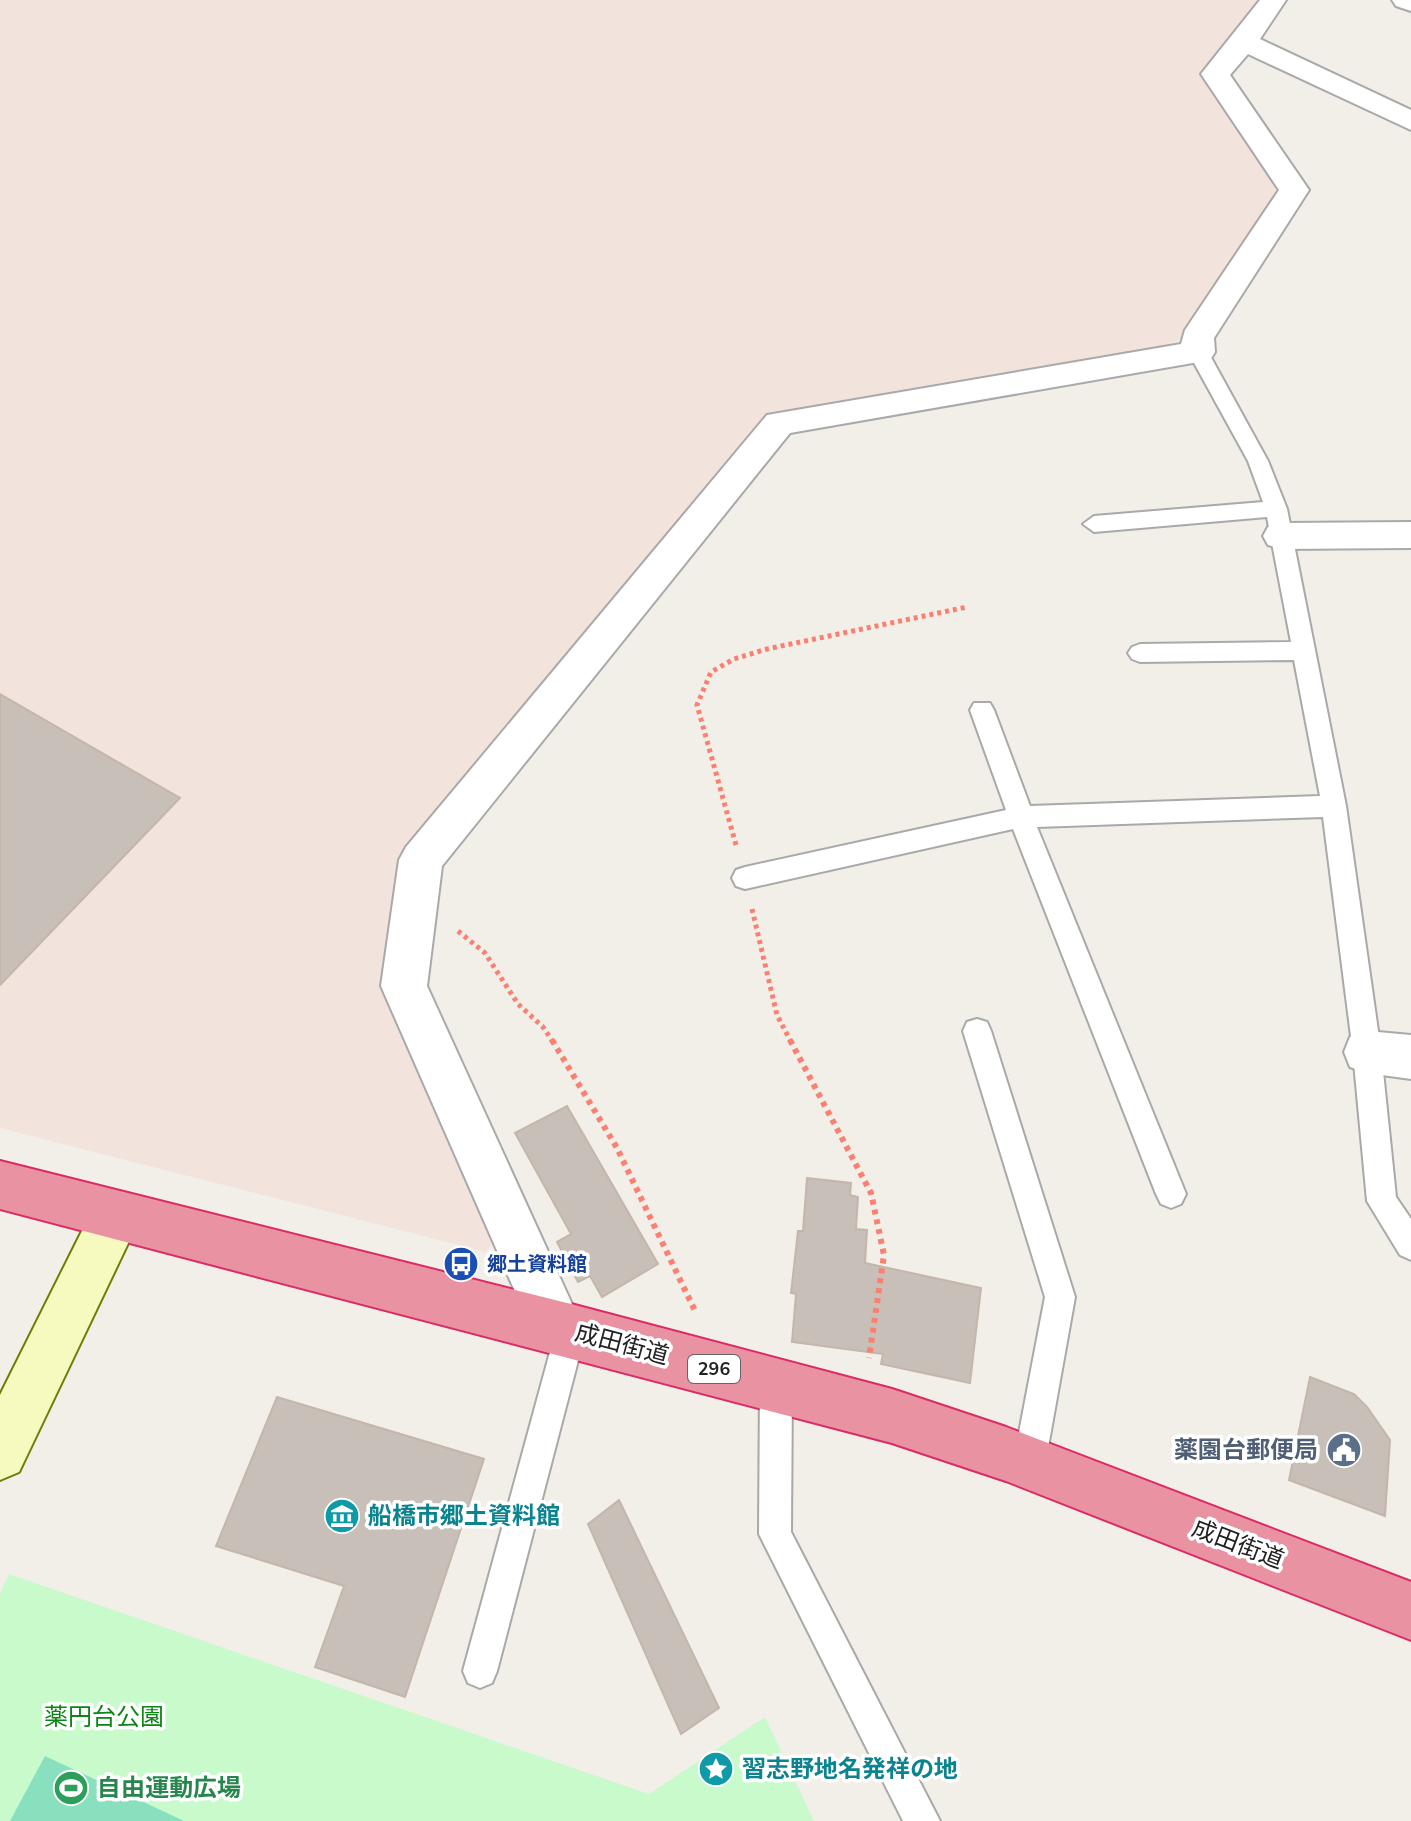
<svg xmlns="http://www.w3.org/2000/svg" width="1411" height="1821" viewBox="0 0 1411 1821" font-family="'Nunito Sans','Noto Sans JP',sans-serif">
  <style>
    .military { fill: #f3e3dd }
    .park { fill: #c8facc }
    .pitch { fill: #88e0be }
    .building { fill: #c7bfb8; stroke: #c4b6ab; stroke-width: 2 }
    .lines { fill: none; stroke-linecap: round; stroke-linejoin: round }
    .lane-casing { stroke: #a9a9a9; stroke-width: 4 }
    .street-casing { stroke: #a9a9a9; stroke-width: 4 }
    .secondary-casing { stroke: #707d05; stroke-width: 4 }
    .highway-casing { stroke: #dc2a67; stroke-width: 4 }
    .path-far1 { stroke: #fa8072; stroke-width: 5; stroke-dasharray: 4 4; stroke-linecap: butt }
    .path { stroke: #fa8072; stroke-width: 6; stroke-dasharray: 5 5; stroke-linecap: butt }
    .lane { fill: #fff; fill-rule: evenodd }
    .street { fill: #fff; fill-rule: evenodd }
    .secondary { fill: #f7fabf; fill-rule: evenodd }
    .highway { fill: #e892a2; fill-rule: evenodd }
    .labels { text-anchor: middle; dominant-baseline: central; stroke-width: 7; stroke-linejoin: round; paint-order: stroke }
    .shield { fill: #fff; stroke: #646464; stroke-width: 2 }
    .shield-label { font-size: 18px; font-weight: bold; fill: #222 }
    .transit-label { font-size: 20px; font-weight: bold; fill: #164399; stroke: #fff; text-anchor: start }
    .near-street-label { font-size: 24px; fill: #222; stroke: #fff }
    .near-service-label { font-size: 24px; font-weight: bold; fill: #4e5e75; stroke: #fff; text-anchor: end }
    .near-culture-label { font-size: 24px; font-weight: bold; fill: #0d838f; stroke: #fff; text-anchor: start }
    .near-park-label { font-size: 24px; fill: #0c8416; stroke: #fff }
    .near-leisure-label { font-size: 24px; font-weight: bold; fill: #27864d; stroke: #fff; text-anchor: start }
  </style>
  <rect width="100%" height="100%" fill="#f2efe9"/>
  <!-- military -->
  <path class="military" d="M0,0H1258L1205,75L1277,190L1183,338L1160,348L773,412L398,856L389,999L492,1243L486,1252L0,1128Z"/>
  <!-- park -->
  <path class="park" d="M9,1574L649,1794L765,1717L814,1821H0V1593Z"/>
  <!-- pitch -->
  <path class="pitch" d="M45,1756L184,1821H10Z"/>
  <!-- building -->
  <path class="building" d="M0,694L180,798L0,985Z
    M567,1106L658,1264L602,1297L590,1276L578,1282L557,1242L571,1234L515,1133Z
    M807,1178L851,1183L850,1195L858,1197L856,1229L867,1230L865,1263L981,1288L970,1383L881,1364L883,1354L792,1342L796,1294L791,1293L798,1231H803Z
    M1310,1377L1354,1394L1367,1407L1390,1440L1385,1516L1289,1480Z
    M277,1397L484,1459L405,1697L315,1667L344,1586L216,1546Z
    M619,1500L719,1708L681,1734L588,1524Z"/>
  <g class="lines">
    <defs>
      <path id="lane" d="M1198,346L1208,352L1268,461L1287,509L1346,806L1381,1052L1396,1197L1411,1219V1260L1400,1255L1367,1201L1353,1052L1323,817L1037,827L1186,1194L1181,1204L1171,1208L1161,1204L1156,1194L1013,829L745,889L736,886L732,878L736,870L745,867L1006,810L970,710L974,703H990L994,710L1030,806L1320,796L1294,660L1140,662L1132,659L1128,653L1132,647L1140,644L1291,642L1267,517L1094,532L1083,524L1094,516L1263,502L1248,461L1188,352Z
        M977,1019L987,1022L991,1031L1075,1297L1045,1464L1040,1475L1029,1480L1018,1475L1013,1464L1045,1297L963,1031L967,1022Z
        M571,1315L582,1319L586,1330L497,1671L492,1683L480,1688L468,1683L463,1671L556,1330L560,1319Z
        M776,1370L787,1375L792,1386L791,1532L940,1821H903L759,1534L760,1386L765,1375Z"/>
      <path id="street" d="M1260,0H1286L1260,39L1411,110V130L1248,54L1230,75L1309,190L1214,338L1215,352L1210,360L790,433L442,866L427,986L582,1326L574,1344L556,1352L538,1344L381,986L399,860L406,847L767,415L1181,344L1185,330L1279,190L1201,74Z
        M1392,0H1411V11L1396,6Z
        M1411,522V548L1281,549L1268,545L1263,536L1268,527L1281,523Z
        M1367,1031L1411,1035V1079L1367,1073L1350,1067L1344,1052L1350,1037Z"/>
      <path id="secondary" d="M116,1192L134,1199L141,1216L19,1472L0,1480V1395L98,1199Z"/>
      <path id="highway" d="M0,1161L571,1304L892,1389L1006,1427L1411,1582V1640L1006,1481L892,1443L0,1209Z"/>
    </defs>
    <!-- lane casing -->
    <use href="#lane" class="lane-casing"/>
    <!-- street casing -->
    <use href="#street" class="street-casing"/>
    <!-- secondary casing -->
    <use href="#secondary" class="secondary-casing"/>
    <!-- highway casing -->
    <use href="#highway" class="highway-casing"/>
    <!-- path-far1 -->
    <path class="path-far1" d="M736,845L697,705L711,672L734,659L767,649L967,607
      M752,909L777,1015L791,1042
      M458,931L485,953L518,1004L543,1027L553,1042"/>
    <!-- path -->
    <path class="path" d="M552,1040L617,1148L696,1313
      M790,1040L871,1193L884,1255L869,1358"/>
    <!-- lane -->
    <use href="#lane" class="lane"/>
    <!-- street -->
    <use href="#street" class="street"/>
    <!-- secondary -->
    <use href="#secondary" class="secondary"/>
    <!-- highway -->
    <use href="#highway" class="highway"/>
  </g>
  <!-- icons -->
  <defs>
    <symbol id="bus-disc" viewBox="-11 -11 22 22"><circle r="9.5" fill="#1a4fb4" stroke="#fff"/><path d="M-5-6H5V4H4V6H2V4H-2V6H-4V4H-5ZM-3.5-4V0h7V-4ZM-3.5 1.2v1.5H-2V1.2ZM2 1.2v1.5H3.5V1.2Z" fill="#fff"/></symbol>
    <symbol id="civic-disc" viewBox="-11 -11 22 22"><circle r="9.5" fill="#5c6f8a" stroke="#fff"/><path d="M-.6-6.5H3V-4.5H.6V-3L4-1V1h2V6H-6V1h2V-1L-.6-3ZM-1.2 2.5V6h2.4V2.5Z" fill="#fff"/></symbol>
    <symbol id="museum-disc" viewBox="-11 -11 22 22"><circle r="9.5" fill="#0f9aa8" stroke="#fff"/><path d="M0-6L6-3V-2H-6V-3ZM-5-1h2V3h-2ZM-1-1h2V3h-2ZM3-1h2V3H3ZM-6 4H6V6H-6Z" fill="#fff"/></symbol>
    <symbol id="sight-disc" viewBox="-11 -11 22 22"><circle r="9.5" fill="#0f9aa8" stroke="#fff"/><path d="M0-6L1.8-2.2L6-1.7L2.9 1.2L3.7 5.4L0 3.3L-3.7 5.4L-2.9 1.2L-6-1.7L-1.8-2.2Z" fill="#fff"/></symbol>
    <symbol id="stadium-disc" viewBox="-11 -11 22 22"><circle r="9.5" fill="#2e9e5b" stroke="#fff"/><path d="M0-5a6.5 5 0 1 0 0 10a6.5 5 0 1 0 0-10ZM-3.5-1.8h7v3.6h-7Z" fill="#fff"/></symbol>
  </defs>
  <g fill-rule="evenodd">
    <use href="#bus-disc" x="441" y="1244" width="40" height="40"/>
    <use href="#civic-disc" x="1324" y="1430" width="40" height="40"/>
    <use href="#museum-disc" x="322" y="1496" width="40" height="40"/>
    <use href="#sight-disc" x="696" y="1749" width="40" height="40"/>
    <use href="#stadium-disc" x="51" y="1768" width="40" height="40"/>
  </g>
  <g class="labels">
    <!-- shield labels -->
    <rect class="shield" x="688" y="1355" width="52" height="28" rx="6"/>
    <g class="shield-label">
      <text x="714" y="1369">296</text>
    </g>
    <!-- transit labels -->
    <g class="transit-label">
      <text x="487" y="1264">郷土資料館</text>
    </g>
    <!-- near-street labels -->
    <g class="near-street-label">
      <text transform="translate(622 1344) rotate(15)">成田街道</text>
      <text transform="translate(1238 1544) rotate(21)">成田街道</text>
    </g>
    <!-- near-service labels -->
    <g class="near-service-label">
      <text x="1318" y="1450">薬園台郵便局</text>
    </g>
    <!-- near-culture labels -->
    <g class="near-culture-label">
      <text x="368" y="1516">船橋市郷土資料館</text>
      <text x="742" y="1769">習志野地名発祥の地</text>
    </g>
    <!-- near-park labels -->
    <g class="near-park-label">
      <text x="104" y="1717">薬円台公園</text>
    </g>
    <!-- near-leisure labels -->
    <g class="near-leisure-label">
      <text x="97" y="1788">自由運動広場</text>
    </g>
  </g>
</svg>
